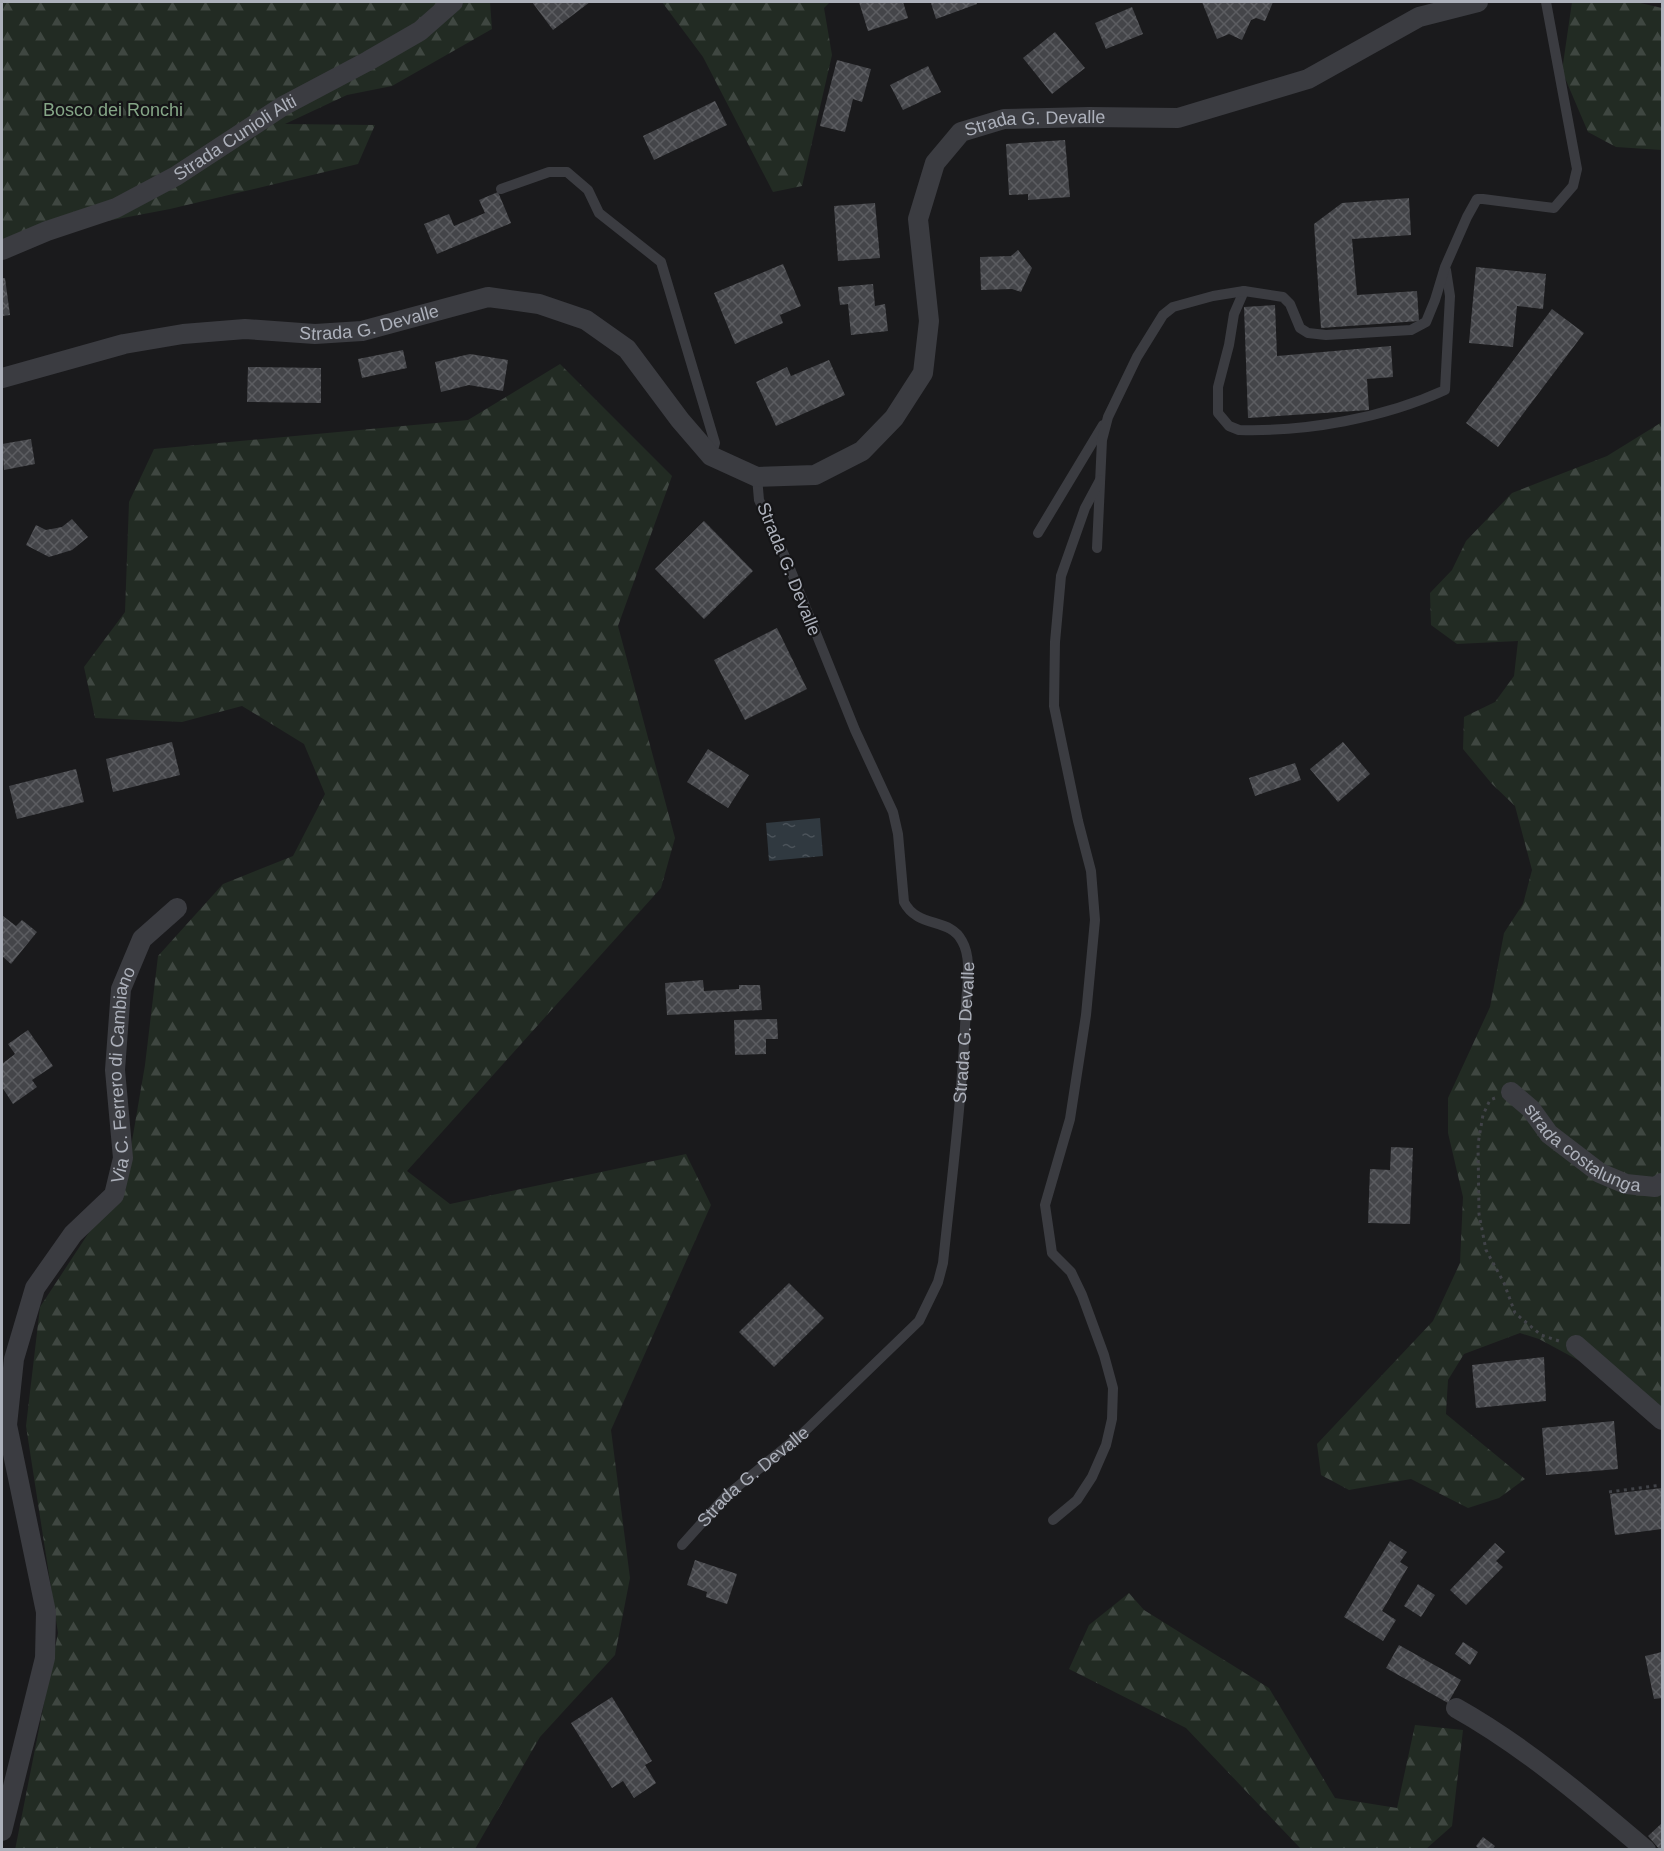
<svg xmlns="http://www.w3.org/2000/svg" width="1664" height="1851" viewBox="0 0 1664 1851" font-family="Helvetica,sans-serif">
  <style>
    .forest { fill: url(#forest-firs) }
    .water { fill: url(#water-ripples) }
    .building { fill: url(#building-cross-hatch) }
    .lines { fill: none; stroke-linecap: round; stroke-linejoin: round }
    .path { stroke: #414348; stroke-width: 3; stroke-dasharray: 3 4.5; stroke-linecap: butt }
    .service { stroke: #3b3c41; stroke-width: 10 }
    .minor { stroke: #3b3c41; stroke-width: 20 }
    .labels { text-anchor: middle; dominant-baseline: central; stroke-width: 4.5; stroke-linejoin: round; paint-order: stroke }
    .park-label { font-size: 18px; fill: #85a687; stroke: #151517 }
    .street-label { font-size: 18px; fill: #adb1bb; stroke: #151517 }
  </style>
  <defs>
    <pattern id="forest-firs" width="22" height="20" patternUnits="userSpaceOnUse" patternTransform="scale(1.5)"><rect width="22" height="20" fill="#222b23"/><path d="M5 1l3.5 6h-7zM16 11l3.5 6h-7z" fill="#3f4741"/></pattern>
    <pattern id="water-ripples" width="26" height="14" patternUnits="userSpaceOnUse" patternTransform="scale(1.5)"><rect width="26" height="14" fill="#303940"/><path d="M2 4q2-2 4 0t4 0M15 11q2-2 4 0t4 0" fill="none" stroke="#4b535a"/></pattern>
    <pattern id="building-cross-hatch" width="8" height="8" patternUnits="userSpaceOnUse" patternTransform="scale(1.5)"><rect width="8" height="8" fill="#444549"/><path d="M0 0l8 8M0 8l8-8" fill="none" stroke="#5c5d61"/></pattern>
  </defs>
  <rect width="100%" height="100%" fill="#1a1a1c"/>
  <!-- forest -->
  <path class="forest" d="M2,2H490L492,29L392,86L347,95L285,124L375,125L358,164L170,209L2,241Z
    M662,2H830L824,8L832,55L802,186L773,192L703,57Z
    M1572,2H1636L1662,8V150L1616,147L1588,132L1562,71Z
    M560,364L672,476L618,626L675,838L661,888L407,1171L450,1204L686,1154L711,1205L611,1430L630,1578L615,1655L540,1737L475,1849L15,1850L58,1633L26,1426L40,1307L126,1176L145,1065L158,956L223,884L293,856L325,794L304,744L242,706L182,722L95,718L84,667L125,612L129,502L154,449L468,420Z
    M1662,422V1423L1602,1373L1539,1339L1520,1333L1464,1354L1448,1380L1446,1414L1525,1479L1499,1498L1468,1508L1411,1479L1349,1490L1321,1475L1317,1444L1433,1321L1460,1263L1463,1197L1448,1133V1098L1490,1007L1504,933L1523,904L1532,870L1515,806L1492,784L1463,749L1464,717L1495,702L1514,676L1518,641L1457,644L1431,625L1430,593L1452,570L1466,541L1512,493L1607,456Z
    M1129,1593L1144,1610L1269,1688L1335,1798L1397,1808L1415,1725L1463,1730L1452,1826L1426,1849H1301L1186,1728L1069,1669L1089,1625Z"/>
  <!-- water -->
  <path class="water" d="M820,818L823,856L769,861L766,823Z"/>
  <!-- building -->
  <path class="building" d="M532,2H590L553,30Z
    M859,2H903L908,18L868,31Z
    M934,2H977V4L936,19L931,3Z
    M1202,2H1273L1265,21L1256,18L1251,20L1242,40L1229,34L1217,39Z
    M1132,7L1143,34L1106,49L1095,23Z
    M1055,32L1085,68L1052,94L1023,58Z
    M837,60L871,69L862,102L853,99L845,132L820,126Z
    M928,66L941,92L903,110L890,85Z
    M715,101L727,125L654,160L643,136Z
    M1065,140L1070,197L1028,200V194L1009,195L1006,144Z
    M498,192L511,223L437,254L424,224L449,214L454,226L485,213L479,200Z
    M1409,198L1411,235L1352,239L1357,295L1417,291L1419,321L1321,328L1314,224L1342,203Z
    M875,203L880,258L838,261L834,206Z
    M1018,250L1032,268L1021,292L1012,289L981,290L980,257L1011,256Z
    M783,264L801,306L780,315L783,323L735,344L714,293Z
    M1476,267L1546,274L1543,309L1517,306L1513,347L1469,343Z
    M2,278H5L10,315L2,316Z
    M873,284L875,306L885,304L888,331L851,335L848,304L840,305L838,287Z
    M1275,305L1277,356L1391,346L1393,377L1367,379L1369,410L1248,418L1244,307Z
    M1552,309L1584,333L1498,447L1466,423Z
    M403,350L407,368L362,378L358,359Z
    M470,354L508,360L503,391L469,385L441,392L435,362Z
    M829,360L845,395L776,426L756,382L787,367L791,376Z
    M248,367L321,368V403L247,402Z
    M31,439L35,464L4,470L2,444Z
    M72,519L88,537L72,550L49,557L26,545L36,525L46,530L62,527Z
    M704,521L753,571L704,619L655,569Z
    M777,628L807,689L745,720L714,660Z
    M172,742L180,775L113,792L106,759Z
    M1343,742L1370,774L1338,802L1310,769Z
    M708,749L749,775L728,808L687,782Z
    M1295,763L1301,780L1255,796L1249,778Z
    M76,769L84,802L17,819L9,786Z
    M3,916L16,926L22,920L37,932L11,964L2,956V918Z
    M703,980L704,991L739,989V985H760L762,1010L667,1015L665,983Z
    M777,1019L778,1039H766V1054L735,1055L734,1020Z
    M28,1030L53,1066L32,1080L37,1087L13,1104L2,1087V1064L15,1054L8,1044Z
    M1391,1147L1413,1148L1410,1224L1368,1223L1370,1169L1390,1170Z
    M789,1283L824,1318L774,1367L739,1332Z
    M1544,1357L1546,1401L1476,1408L1472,1365Z
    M1614,1421L1618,1469L1546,1475L1542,1428Z
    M1662,1488V1529L1615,1535L1610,1494Z
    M1390,1541L1407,1552L1400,1562L1408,1567L1382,1611L1396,1620L1383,1641L1344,1617Z
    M1495,1543L1505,1552L1496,1561L1503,1567L1466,1605L1450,1590Z
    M695,1560L737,1574L727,1604L706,1597L707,1592L687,1585Z
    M1418,1584L1435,1595L1421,1617L1404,1606Z
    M1463,1642L1478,1652L1470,1665L1455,1654Z
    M1399,1645L1461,1680L1448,1703L1386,1668Z
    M1662,1652V1698L1654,1699L1645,1656Z
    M612,1697L652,1761L645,1765L656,1783L634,1798L623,1781L612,1788L571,1723Z
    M1662,1823V1850H1660L1648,1836Z
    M1483,1837L1495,1846L1492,1850H1480L1476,1846Z"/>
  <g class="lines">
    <!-- path -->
    <path class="path" d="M1495,1098L1490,1100L1483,1115L1478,1144L1479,1214L1486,1250L1504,1283L1515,1313L1541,1335L1559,1341
      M1609,1492L1662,1485"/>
    <!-- service -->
    <g class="service">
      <path d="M501,189L549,172H567L588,190L599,213L661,262L715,443L711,456"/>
      <path d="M1244,291L1234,314L1229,345L1218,387V413L1229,426L1239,430C1306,432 1384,418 1445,390L1450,296L1446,270"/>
      <path d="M1038,533L1103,425"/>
      <path d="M1097,548L1102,440L1108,417L1137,357L1163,315L1173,307L1213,296L1244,291L1283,297L1290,304L1300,328L1308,333L1326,335L1411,330L1426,322L1435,300L1445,267L1467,217L1477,199H1483L1554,208L1573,186L1577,169L1546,2"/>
      <path d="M1053,1520L1077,1500L1092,1477L1106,1445L1112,1419L1113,1388L1104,1355L1082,1295L1071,1272L1052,1253L1045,1205L1070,1119L1086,1015L1095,920L1091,871L1078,821L1054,706L1055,642L1061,576L1085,508L1100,480"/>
      <path id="s1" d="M682,1545L726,1496L803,1433L919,1321L938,1282L943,1263C952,1177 963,1090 966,1004C967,984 972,958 962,941C950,917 918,929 904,902L898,834L893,812L855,730L787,561L759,500L757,477"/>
    </g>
    <!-- minor -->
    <g class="minor">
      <path id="s2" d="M2,250L47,231L116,208L176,176L283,106L368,61L420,31L453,2"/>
      <path id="s3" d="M2,378L124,344L183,334L245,329L315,334L362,331L488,297L539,304L586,320L627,349L680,420L711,456L757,477L815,475L862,451L894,418L923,373L929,321L918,219L935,163L961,132L1004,119L1089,117L1178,118L1308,79L1419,17L1478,2"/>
      <path id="s4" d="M1511,1092L1531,1109L1549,1134L1600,1173L1626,1184L1655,1187L1662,1183"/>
      <path d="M1576,1345L1662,1420"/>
      <path d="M1456,1708C1524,1746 1586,1799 1646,1850"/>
      <path id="s5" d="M2,1831L45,1658L46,1612L7,1425L14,1359L35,1288L73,1234L114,1195L123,1158L115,1070L121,989L142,939L177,908"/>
    </g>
  </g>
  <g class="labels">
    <!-- park labels -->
    <g class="park-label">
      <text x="113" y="110">Bosco dei Ronchi</text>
    </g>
    <!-- street labels -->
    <g class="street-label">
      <text stroke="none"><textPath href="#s3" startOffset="1374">Strada G. Devalle</textPath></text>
      <text stroke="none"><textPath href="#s2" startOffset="260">Strada Cunioli Alti</textPath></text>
      <text stroke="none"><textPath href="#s3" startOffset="374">Strada G. Devalle</textPath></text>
      <text transform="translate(789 569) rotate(68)">Strada G. Devalle</text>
      <text stroke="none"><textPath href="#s1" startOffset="621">Strada G. Devalle</textPath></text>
      <text stroke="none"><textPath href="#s5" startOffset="800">Via C. Ferrero di Cambiano</textPath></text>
      <text stroke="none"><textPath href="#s4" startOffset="93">strada costalunga</textPath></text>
      <text stroke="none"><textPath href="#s1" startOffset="99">Strada G. Devalle</textPath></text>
    </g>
  </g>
  <!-- border -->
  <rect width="1664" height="1851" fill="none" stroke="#adb1bb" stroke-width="6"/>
</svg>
